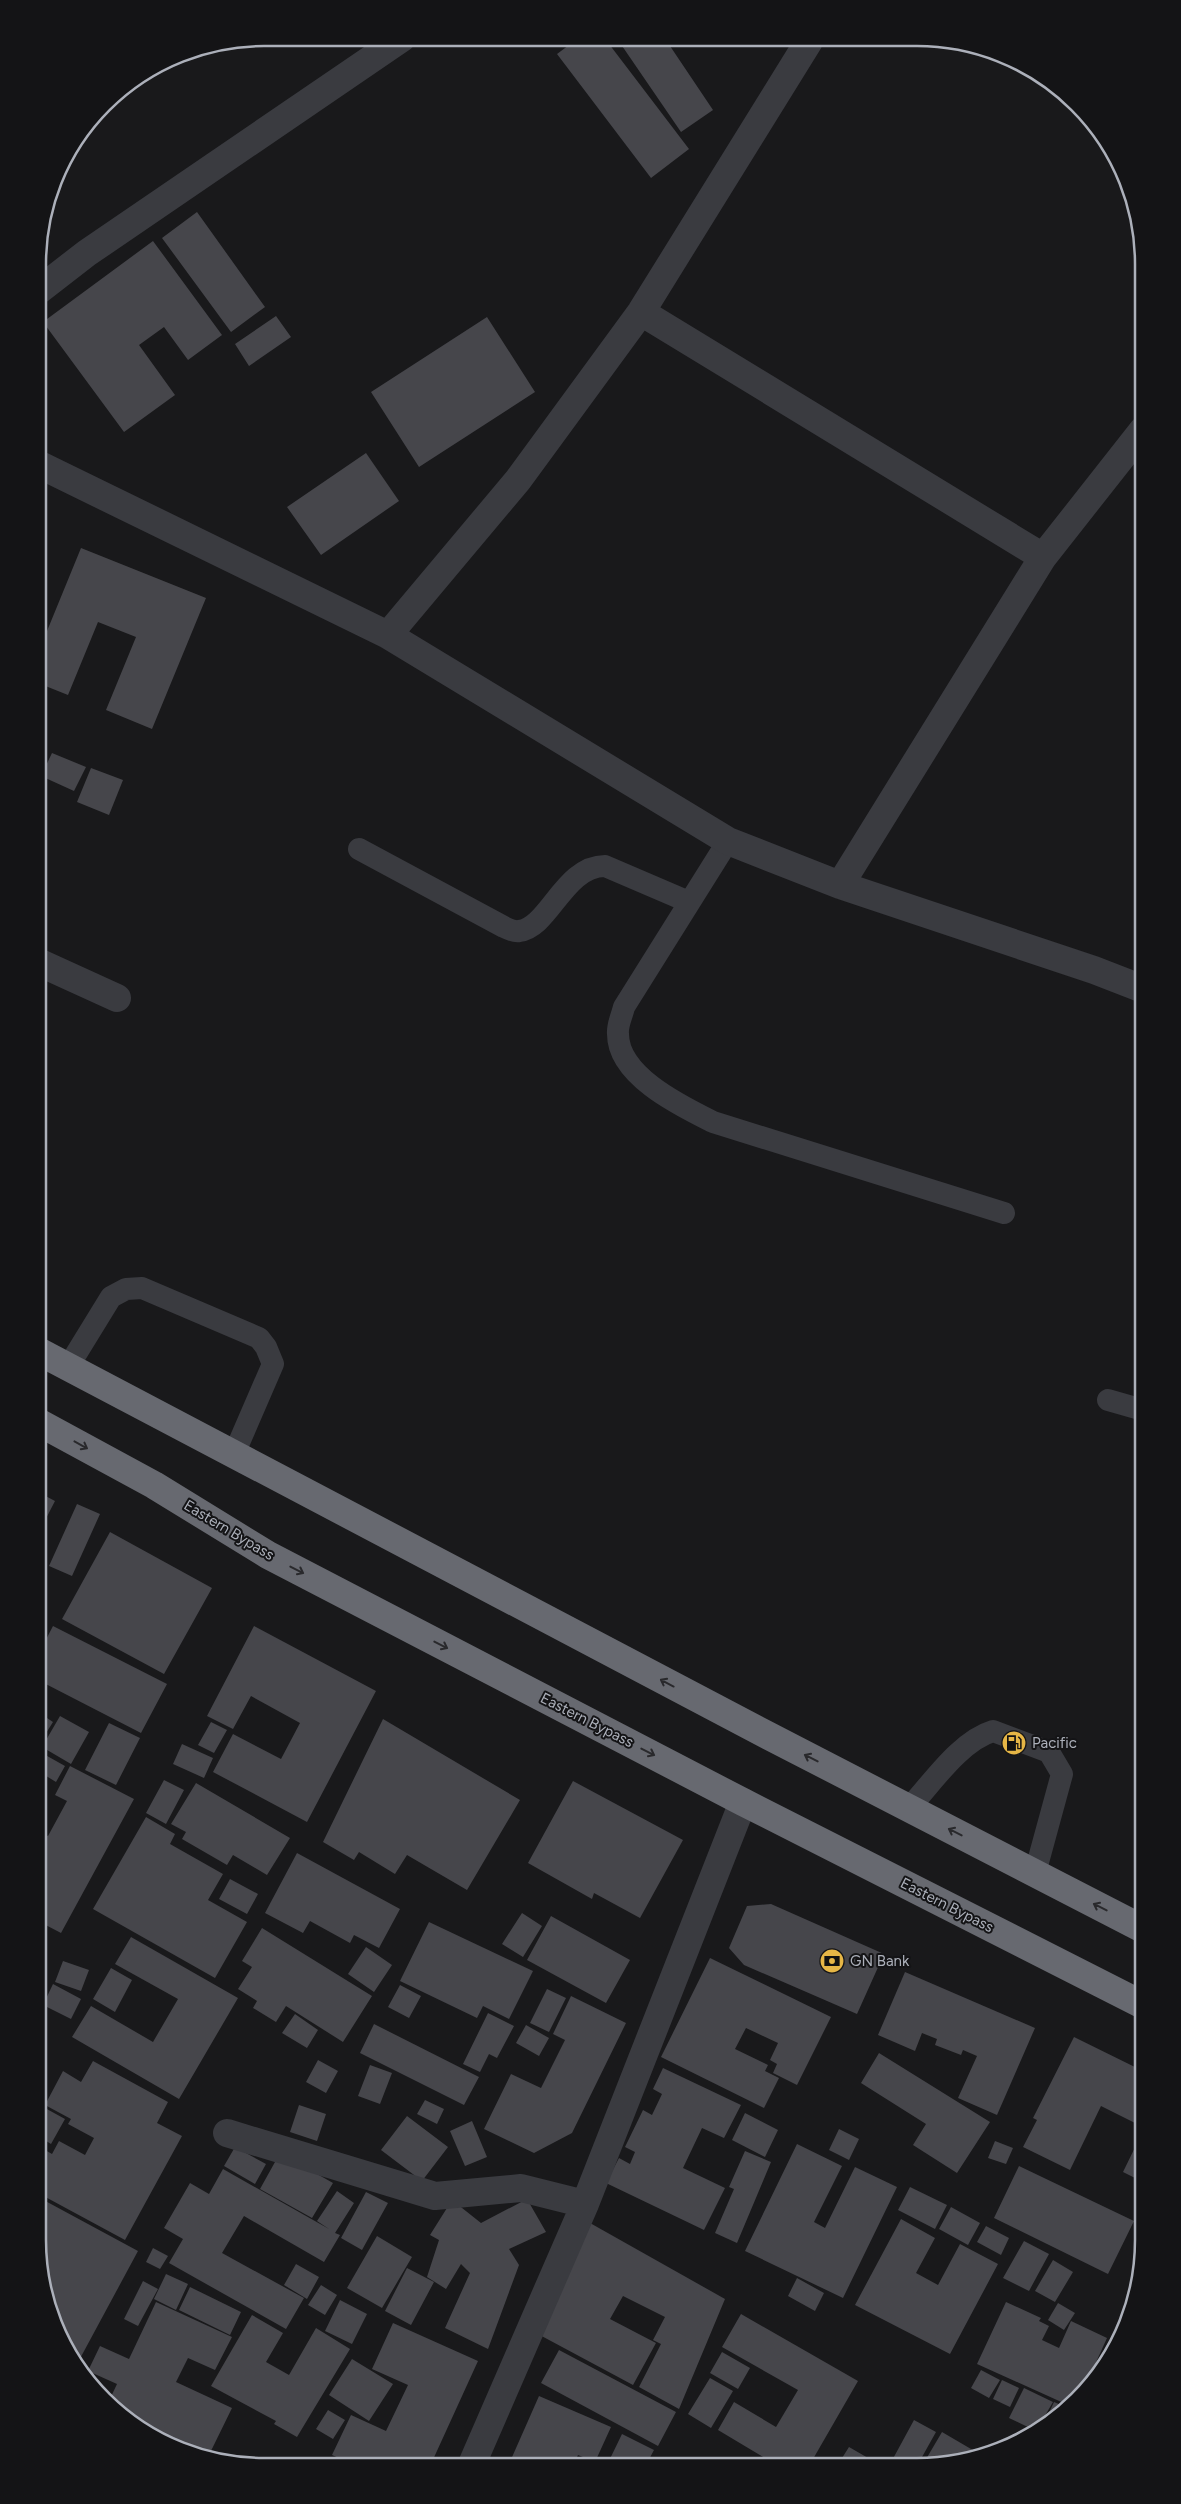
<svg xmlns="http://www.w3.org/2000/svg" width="1181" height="2504" viewBox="0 0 1181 2504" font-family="Figtree,sans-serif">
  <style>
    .building { fill: #46464b }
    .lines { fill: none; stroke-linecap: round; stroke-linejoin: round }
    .lane { stroke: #3a3b40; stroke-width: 22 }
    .street { stroke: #3a3b40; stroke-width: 28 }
    .highway { stroke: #676970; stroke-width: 28 }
    .oneway { stroke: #29292c }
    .labels { text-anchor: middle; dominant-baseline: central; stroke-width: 4; stroke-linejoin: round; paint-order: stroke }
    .street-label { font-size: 15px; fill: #acb0ba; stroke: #141416 }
    .poi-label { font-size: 15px; fill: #acb0ba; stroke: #141416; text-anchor: start }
    .rim { fill: none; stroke: #acb0ba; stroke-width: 2.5 }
  </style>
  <rect width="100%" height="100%" fill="#19191b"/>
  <!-- building -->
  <path class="building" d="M577,39L606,40L689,149L651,178L557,54Z
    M618,40H666L713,110L681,132Z
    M197,212L265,307L231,332L162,238Z
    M153,241L222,335L188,360L164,327L139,345L175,395L124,432L43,322Z
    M276,316L291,337L249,366L235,344Z
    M487,317L535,392L419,467L371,392Z
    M366,453L399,501L321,555L287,507Z
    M81,548L206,598L152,729L106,710L136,637L98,622L68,695L38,683V653Z
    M52,753L86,767L74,791L41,776Z
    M91,768L123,780L109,815L77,802Z
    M38,1492L55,1501L38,1534Z
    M77,1504L100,1514L72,1576L49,1566Z
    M110,1532L212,1588L164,1674L62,1619Z
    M53,1626L167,1684L141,1733L38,1680V1655Z
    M254,1626L376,1691L307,1822L213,1772L233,1734L281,1759L300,1723L251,1696L233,1729L207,1716Z
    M38,1712L53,1722L38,1746Z
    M60,1716L89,1732L71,1764L42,1747Z
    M383,1719L520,1800L467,1890L407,1855L395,1874L359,1852L354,1860L323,1842Z
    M211,1722L227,1730L214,1753L198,1745Z
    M109,1723L140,1738L116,1785L85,1770Z
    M182,1744L213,1758L204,1778L173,1764Z
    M40,1752L65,1766L56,1782L38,1771V1756Z
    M70,1766L134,1799L61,1933L38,1921V1831L48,1836L67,1801L55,1795Z
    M164,1780L184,1790L166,1824L146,1813Z
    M573,1781L683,1840L640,1918L594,1893L592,1899L528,1863Z
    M196,1783L290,1838L267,1875L233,1855L227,1865L182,1839L186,1832L171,1824Z
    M146,1817L175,1834L170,1844L223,1874L208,1900L247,1922L215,1978L93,1909Z
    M297,1853L400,1909L379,1948L354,1935L350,1943L310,1921L303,1933L265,1913Z
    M230,1879L258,1894L247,1914L219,1899Z
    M771,1904L884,1954L857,2014L744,1965L729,1948L747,1906Z
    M522,1913L542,1926L523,1957L502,1944Z
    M551,1916L630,1960L606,2003L527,1960Z
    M429,1922L533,1971L509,2019L483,2006L477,2018L400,1981Z
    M262,1928L372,1996L343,2042L286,2006L276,2022L253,2008L257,2001L238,1989L252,1967L242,1961Z
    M131,1937L238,1998L179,2099L72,2037L91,2006L153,2042L178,1999L115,1964Z
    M366,1947L392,1965L374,1992L348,1974Z
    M710,1958L831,2017L797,2085L773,2073L777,2064L770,2060L778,2043L746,2028L735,2049L768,2065L765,2071L779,2078L764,2108L661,2057Z
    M63,1961L89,1970L81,1991L55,1982Z
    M111,1968L132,1980L115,2012L93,1999Z
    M905,1972L1035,2028L997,2115L958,2098L977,2056L963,2050L961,2055L935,2045L937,2039L922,2033L915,2051L878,2035Z
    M53,1984L81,1999L71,2019L43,2005Z
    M400,1985L421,1996L409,2018L388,2007Z
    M547,1989L566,1998L549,2032L530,2023Z
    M571,1996L626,2023L572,2133L534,2153L484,2129L511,2074L541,2088L565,2040L553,2034Z
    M488,2013L514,2026L497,2058L489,2054L480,2072L463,2064Z
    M295,2014L318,2030L307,2048L282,2033Z
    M374,2024L479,2077L464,2105L360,2053Z
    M526,2025L549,2038L539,2056L516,2043Z
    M1074,2037L1143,2071V2127L1101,2106L1070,2170L1023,2147L1037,2120L1033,2118Z
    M879,2053L990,2122L957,2173L913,2145L926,2124L861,2083Z
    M38,2058L47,2067L38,2077Z
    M318,2060L338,2071L326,2093L306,2082Z
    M93,2061L168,2102L157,2123L182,2136L125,2240L38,2193V2146L52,2154L59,2141L85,2155L94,2138L68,2124L71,2119L45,2105L63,2071L81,2082Z
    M370,2065L392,2073L380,2104L358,2096Z
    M663,2068L741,2105L724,2138L702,2128L683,2168L725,2188L704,2230L606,2183L619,2158L630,2164L635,2152L625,2147L643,2110L652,2115L662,2094L653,2089Z
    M425,2100L444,2109L437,2124L417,2114Z
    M299,2105L326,2114L317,2141L290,2132Z
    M45,2108L65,2119L51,2144L38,2136V2121Z
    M745,2113L778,2130L765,2157L732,2140Z
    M407,2116L448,2147L422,2181L381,2150Z
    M472,2121L487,2157L465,2166L450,2131Z
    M839,2129L859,2139L849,2160L829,2150Z
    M1143,2131V2182L1123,2172Z
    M995,2141L1013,2148L1006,2164L988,2158Z
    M797,2144L842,2166L814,2222L825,2228L855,2167L897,2187L843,2298L745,2251Z
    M235,2147L266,2164L255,2184L224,2166Z
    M745,2151L771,2162L737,2243L715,2233L734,2189L729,2187Z
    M280,2153L333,2183L312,2218L260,2189Z
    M1019,2166L1134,2221L1108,2274L994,2218Z
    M223,2169L329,2229L317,2221L337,2191L354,2203L335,2233L340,2235L324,2262L244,2216L222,2253L304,2298L286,2329L169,2263L183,2239L164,2228L190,2183L209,2194Z
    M910,2187L947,2205L935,2229L898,2210Z
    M366,2192L388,2203L362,2250L341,2238Z
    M38,2197L138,2251L76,2366L45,2299L38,2240Z
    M527,2199L546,2232L509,2249L519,2265L488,2349L445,2328L470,2273L461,2264L446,2289L427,2277L439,2240L430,2235L452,2200L481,2223Z
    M951,2207L980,2223L968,2245L939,2229Z
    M901,2219L935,2238L916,2273L938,2285L960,2244L998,2264L950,2354L855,2305Z
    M590,2223L725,2299L679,2409L639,2387L661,2344L653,2340L665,2317L623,2296L610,2319L656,2343L633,2385L536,2333Z
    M986,2226L1009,2238L1001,2255L977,2242Z
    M377,2236L412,2257L382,2308L347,2288Z
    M1024,2241L1049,2254L1029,2291L1003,2278Z
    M153,2248L168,2256L160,2269L146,2262Z
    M1053,2260L1073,2272L1055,2302L1035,2291Z
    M296,2264L319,2277L307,2299L284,2285Z
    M407,2268L434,2282L411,2325L385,2311Z
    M166,2274L188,2284L176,2310L154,2299Z
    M797,2278L824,2293L815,2311L788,2296Z
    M143,2281L158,2289L138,2326L124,2319Z
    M321,2285L337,2295L325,2315L308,2305Z
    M190,2287L241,2312L230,2335L179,2310Z
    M340,2300L367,2314L352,2344L325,2331Z
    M156,2302L232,2337L215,2370L188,2358L176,2382L232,2408L209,2455L114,2410L108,2403L117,2384L88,2371L100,2346L129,2359Z
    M1006,2302L1041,2318L1039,2321L1049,2326L1042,2340L1059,2348L1071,2321L1107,2338L1083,2391L1068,2405L977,2364Z
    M1058,2303L1075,2313L1064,2330L1048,2320Z
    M741,2314L858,2381L809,2466H778L718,2430L734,2402L776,2427L798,2390L722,2347Z
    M252,2315L283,2333L266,2362L289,2375L316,2328L350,2349L297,2437L274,2424L276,2421L211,2386Z
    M393,2323L478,2361L431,2464L350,2463L332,2455L351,2415L386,2431L408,2385L372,2369Z
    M559,2350L676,2412L658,2446L541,2383Z
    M722,2352L750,2368L738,2389L710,2373Z
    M352,2359L393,2384L369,2421L329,2395Z
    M981,2370L1000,2380L989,2398L971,2388Z
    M710,2378L733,2391L711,2428L688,2414Z
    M1002,2380L1019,2388L1010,2407L993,2399Z
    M1024,2388L1053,2402L1036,2431L1009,2418Z
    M539,2396L611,2427L595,2462L578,2455L574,2464H509Z
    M1054,2402L1066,2407L1042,2428Z
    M328,2410L345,2420L333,2439L316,2429Z
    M914,2420L936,2432L917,2466H889Z
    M145,2429L191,2451L190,2452L164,2443Z
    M942,2432L983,2456L976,2459L922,2466Z
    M622,2434L654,2450L646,2465H607Z
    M849,2447L882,2466H837Z"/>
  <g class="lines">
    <!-- lane -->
    <path class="lane" d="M728,841L624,1007C622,1016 617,1025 618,1034C618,1076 681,1106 713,1122L1004,1213
      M359,849L504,927C508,929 515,932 519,931C549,928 564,866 605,866L689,902
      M68,1367L111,1297L126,1289L142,1288L259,1338L266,1347L273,1364L234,1454
      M1108,1400L1143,1410
      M909,1808C932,1783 960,1741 993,1731L1049,1752L1062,1774L1035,1873"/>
    <!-- street -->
    <path class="street" d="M38,291L87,253L402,38
      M641,312L1043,557
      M38,464L388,635L728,841L840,885L1094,970L1143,989
      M388,635L518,480L641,312L809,41
      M840,885L1043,557L1143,430
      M38,962L117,998
      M227,2133L435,2196L521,2188L585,2204
      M472,2464L585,2204L743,1802"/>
    <!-- highway -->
    <path class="highway" d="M38,1351L769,1736L1143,1929
      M38,1422L154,1485L268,1555L743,1802L1143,2005"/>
  </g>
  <!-- one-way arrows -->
  <defs><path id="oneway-shaft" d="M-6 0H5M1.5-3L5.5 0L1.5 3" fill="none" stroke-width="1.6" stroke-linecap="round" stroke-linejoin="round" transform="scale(1.25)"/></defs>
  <g class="oneway">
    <use href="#oneway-shaft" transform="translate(81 1445) rotate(29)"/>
    <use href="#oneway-shaft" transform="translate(297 1570) rotate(27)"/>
    <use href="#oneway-shaft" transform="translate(441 1645) rotate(27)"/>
    <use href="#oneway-shaft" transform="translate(667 1683) rotate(-152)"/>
    <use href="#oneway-shaft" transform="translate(648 1752) rotate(27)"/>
    <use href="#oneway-shaft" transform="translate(811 1758) rotate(-153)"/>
    <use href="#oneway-shaft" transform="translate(955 1832) rotate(-153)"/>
    <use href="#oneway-shaft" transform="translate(1100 1907) rotate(-153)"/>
  </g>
  <!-- icons -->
  <defs>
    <symbol id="fuel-disc" viewBox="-11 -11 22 22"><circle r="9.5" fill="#e6b646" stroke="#141416"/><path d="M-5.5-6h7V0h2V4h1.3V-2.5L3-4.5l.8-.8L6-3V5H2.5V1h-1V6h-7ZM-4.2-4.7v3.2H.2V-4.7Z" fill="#111"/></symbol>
    <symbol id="bank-disc" viewBox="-11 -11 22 22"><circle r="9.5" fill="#e6b646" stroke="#141416"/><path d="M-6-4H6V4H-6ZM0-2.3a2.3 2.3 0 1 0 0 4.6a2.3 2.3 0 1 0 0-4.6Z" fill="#111"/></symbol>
  </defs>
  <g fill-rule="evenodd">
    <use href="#fuel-disc" x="1000" y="1729" width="28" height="28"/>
    <use href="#bank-disc" x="818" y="1947" width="28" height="28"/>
  </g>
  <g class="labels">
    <!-- street labels -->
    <g class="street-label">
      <text transform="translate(229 1530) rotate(31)">Eastern Bypass</text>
      <text transform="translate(587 1720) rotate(27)">Eastern Bypass</text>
      <text transform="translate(947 1905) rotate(27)">Eastern Bypass</text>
    </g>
    <!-- poi labels -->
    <g class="poi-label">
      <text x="1032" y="1743">Pacific</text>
      <text x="850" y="1961">GN Bank</text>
    </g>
  </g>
  <!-- crop -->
  <path d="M0 0H1181V2504H0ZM264 46H917A218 218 0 0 1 1135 264V2240A218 218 0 0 1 917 2458H264A218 218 0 0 1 46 2240V264A218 218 0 0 1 264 46Z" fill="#141416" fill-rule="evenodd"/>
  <path class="rim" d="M264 46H917A218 218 0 0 1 1135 264V2240A218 218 0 0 1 917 2458H264A218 218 0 0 1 46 2240V264A218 218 0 0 1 264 46Z"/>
</svg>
